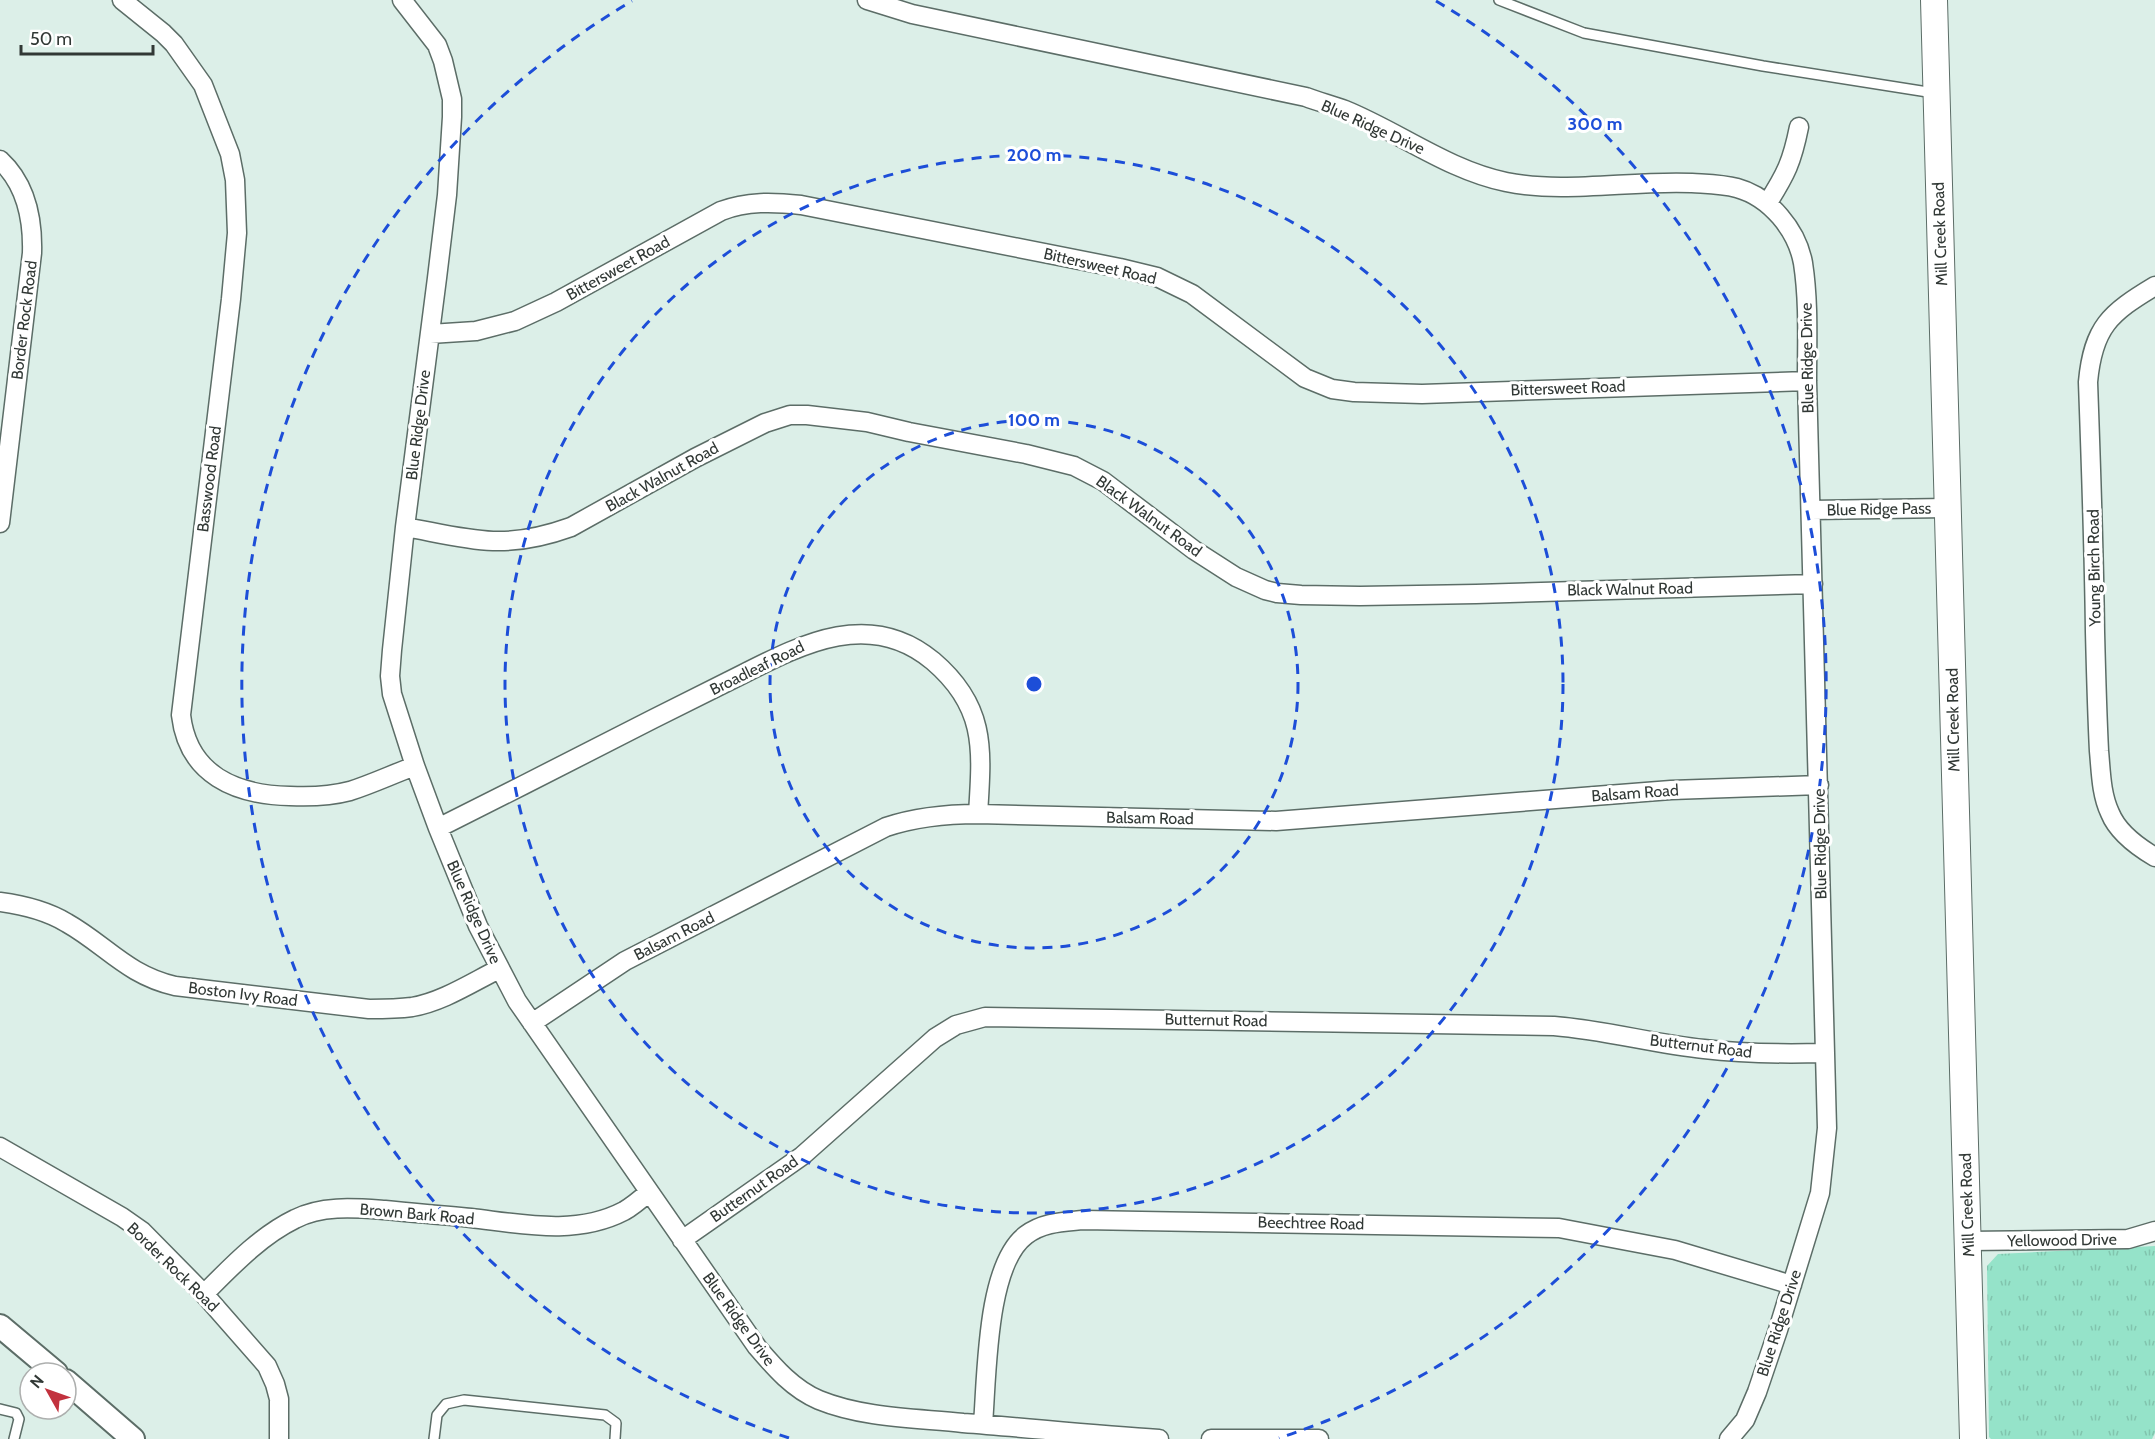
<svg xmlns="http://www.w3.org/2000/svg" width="2155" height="1439" viewBox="0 0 2155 1439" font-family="Cabin,sans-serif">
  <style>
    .park { fill: url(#park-tufts) }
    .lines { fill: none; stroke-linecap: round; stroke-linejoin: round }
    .service-casing { stroke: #5c6d67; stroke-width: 12 }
    .minor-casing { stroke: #5c6d67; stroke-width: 21 }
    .tertiary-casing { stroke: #5c6d67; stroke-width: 26 }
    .secondary-casing { stroke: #5c6d67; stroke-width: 28 }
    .service { stroke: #fff; stroke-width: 9 }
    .minor { stroke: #fff; stroke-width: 18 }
    .tertiary { stroke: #fff; stroke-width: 22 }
    .secondary { stroke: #fff; stroke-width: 26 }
    .ring { fill: none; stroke: #1d4ed8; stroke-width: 3; stroke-dasharray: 10 8 }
    .labels { text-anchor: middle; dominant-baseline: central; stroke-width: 6; stroke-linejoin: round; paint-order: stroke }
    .street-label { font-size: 16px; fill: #313835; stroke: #fff }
    .centre { fill: #1d4ed8; stroke: #fff; stroke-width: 3 }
    .ring-label { font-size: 18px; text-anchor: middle; font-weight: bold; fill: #1d4ed8; stroke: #fff; stroke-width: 6; stroke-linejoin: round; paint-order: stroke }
  </style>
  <defs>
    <pattern id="park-tufts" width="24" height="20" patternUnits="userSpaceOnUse" patternTransform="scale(1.5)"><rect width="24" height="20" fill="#95e3c9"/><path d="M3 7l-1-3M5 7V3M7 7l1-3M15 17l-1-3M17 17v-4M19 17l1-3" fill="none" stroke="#81c4ad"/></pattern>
  </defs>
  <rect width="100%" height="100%" fill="#dcefe8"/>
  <!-- park -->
  <path class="park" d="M2155,1246V1433L2152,1439H1991L1989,1437L1987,1266L1998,1254Z"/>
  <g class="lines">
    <defs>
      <path id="service" d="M1499,0L1584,33L1763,66L1934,93
        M0,1409L16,1413L19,1419L14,1439
        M434,1439L437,1415L446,1404L464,1400L605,1415L616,1423L615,1439"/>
      <path id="minor" d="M122,0L163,33L174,44L203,85L230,154L235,180L237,233L231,299L181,715C188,775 236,795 290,796C310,797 331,796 350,791C372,784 393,774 415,766
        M402,0L437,45L443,61L452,99V117L447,195L437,278L405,527L392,650L390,676L392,694L415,766L438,828L478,926L517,1001L757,1347C775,1368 793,1389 819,1400C863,1418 916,1418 963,1423C1029,1428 1094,1435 1159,1439
        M867,0L912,14L1306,97C1319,102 1332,105 1345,110C1399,132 1448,170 1506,182C1564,194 1632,180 1692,183C1707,184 1722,184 1737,188C1770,197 1797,230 1803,263C1809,302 1807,342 1807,381L1827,1128L1820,1193L1778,1330L1757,1392L1745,1420L1729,1439
        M0,160C26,184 33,219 32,253L0,523
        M1767,204C1786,174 1792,162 1799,127
        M2155,286C2110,313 2093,327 2088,382C2091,465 2094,549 2095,632C2096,672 2097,711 2099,751C2101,772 2101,794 2110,813C2118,833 2138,847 2155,857
        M430,334L476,331L515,321L556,302L721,211C747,201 773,202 801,205L1120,268L1157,277L1192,294L1305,378L1332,389L1354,392L1422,394L1807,381
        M1811,510L1947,508
        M405,527C434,532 464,540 493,541C519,542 546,536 571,527L695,458L765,423L790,415H807L867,422L909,432L1026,454L1074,466L1103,481L1194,550L1236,577L1265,590L1277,593L1301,595L1360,596L1476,594L1813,584
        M438,828C510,792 581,756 653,719C683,704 713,689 743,674C804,643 871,609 933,661C987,707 982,750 978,814
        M0,902C23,905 47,911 67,923C106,945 127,975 175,986L369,1009C384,1009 397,1009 412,1007C442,1002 471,983 499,969
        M532,1023L625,961L886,827C916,817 946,814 978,814L1276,821L1671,790L1819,785
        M0,1147L122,1217L142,1231L204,1294L267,1366L275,1384L279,1399V1439
        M682,1240L802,1156L935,1038L956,1025L985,1017L1554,1026C1605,1030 1654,1044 1704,1049C1745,1054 1784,1054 1824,1053
        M1968,1241L2128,1239L2155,1231
        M204,1294C231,1267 260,1236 295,1219C322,1205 355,1208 385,1210C414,1213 443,1215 471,1218C522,1224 576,1236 624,1211C633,1206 641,1199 649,1192
        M983,1424C987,1376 986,1265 1026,1235C1043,1222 1063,1222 1083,1220L1559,1228L1675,1250L1792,1285
        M1211,1439H1319"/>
      <path id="tertiary" d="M0,1326L56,1373
        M66,1381L133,1439"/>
      <path id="secondary" d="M1934,0L1973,1439"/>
    </defs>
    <!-- service casing -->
    <use href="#service" class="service-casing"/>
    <!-- minor casing -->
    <use href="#minor" class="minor-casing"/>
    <!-- tertiary casing -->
    <use href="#tertiary" class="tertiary-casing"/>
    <!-- secondary casing -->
    <use href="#secondary" class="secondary-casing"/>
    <!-- service -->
    <use href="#service" class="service"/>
    <!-- minor -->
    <use href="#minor" class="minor"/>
    <!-- tertiary -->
    <use href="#tertiary" class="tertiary"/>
    <!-- secondary -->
    <use href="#secondary" class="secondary"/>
  </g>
  <!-- distance rings -->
  <g class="ring">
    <circle cx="1034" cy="684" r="264"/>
    <circle cx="1034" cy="684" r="529"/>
    <path d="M789 1438A793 793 0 0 1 632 1M1436 1A793 793 0 0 1 1279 1438"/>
  </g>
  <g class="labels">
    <!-- street labels -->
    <g class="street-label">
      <text transform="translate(1373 127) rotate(24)">Blue Ridge Drive</text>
      <text transform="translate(1940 234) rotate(-92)">Mill Creek Road</text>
      <text transform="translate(1100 266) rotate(13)">Bittersweet Road</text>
      <text transform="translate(618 268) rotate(-29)">Bittersweet Road</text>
      <text transform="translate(24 320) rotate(-83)">Border Rock Road</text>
      <text transform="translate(1807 358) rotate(-91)">Blue Ridge Drive</text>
      <text transform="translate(1568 388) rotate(-2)">Bittersweet Road</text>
      <text transform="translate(418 425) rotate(-83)">Blue Ridge Drive</text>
      <text transform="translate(662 477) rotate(-29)">Black Walnut Road</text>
      <text transform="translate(209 479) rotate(-83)">Basswood Road</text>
      <text transform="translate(1879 509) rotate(-1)">Blue Ridge Pass</text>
      <text transform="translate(1149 516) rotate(36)">Black Walnut Road</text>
      <text transform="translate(2094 568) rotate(-91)">Young Birch Road</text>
      <text transform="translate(1630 589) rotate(-1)">Black Walnut Road</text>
      <text transform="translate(757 668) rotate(-26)">Broadleaf Road</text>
      <text transform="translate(1953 720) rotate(-91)">Mill Creek Road</text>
      <text transform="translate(1635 793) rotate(-4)">Balsam Road</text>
      <text transform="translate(1150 818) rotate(1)">Balsam Road</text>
      <text transform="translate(1820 844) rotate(-91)">Blue Ridge Drive</text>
      <text transform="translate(474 912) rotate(66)">Blue Ridge Drive</text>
      <text transform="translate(674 936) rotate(-27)">Balsam Road</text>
      <text transform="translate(243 994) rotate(7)">Boston Ivy Road</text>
      <text transform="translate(1216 1020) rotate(1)">Butternut Road</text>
      <text transform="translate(1701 1046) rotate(7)">Butternut Road</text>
      <text transform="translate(754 1189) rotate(-35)">Butternut Road</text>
      <text transform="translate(1967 1205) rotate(-92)">Mill Creek Road</text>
      <text transform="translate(417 1214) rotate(5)">Brown Bark Road</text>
      <text transform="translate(1311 1223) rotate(1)">Beechtree Road</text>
      <text transform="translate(2062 1240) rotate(-1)">Yellowood Drive</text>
      <text transform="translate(173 1267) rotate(44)">Border Rock Road</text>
      <text transform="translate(739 1319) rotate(54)">Blue Ridge Drive</text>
      <text transform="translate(1779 1323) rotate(-72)">Blue Ridge Drive</text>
    </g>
  </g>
  <circle cx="1034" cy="684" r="9" class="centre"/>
  <g class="ring-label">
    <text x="1595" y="130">300 m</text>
    <text x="1034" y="161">200 m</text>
    <text x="1034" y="426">100 m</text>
  </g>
  <!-- north arrow -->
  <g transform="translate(48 1391) rotate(310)"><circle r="28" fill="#ffffff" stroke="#adafae" stroke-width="1.5"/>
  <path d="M0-4.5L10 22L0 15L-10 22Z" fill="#c2323e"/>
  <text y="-9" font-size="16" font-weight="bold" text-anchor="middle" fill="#313835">N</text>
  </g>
  <!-- scale -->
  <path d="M21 45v9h132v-9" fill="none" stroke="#313835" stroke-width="3"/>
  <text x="30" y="45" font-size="18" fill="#313835" stroke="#ffffff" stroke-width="4.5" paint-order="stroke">50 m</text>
</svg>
